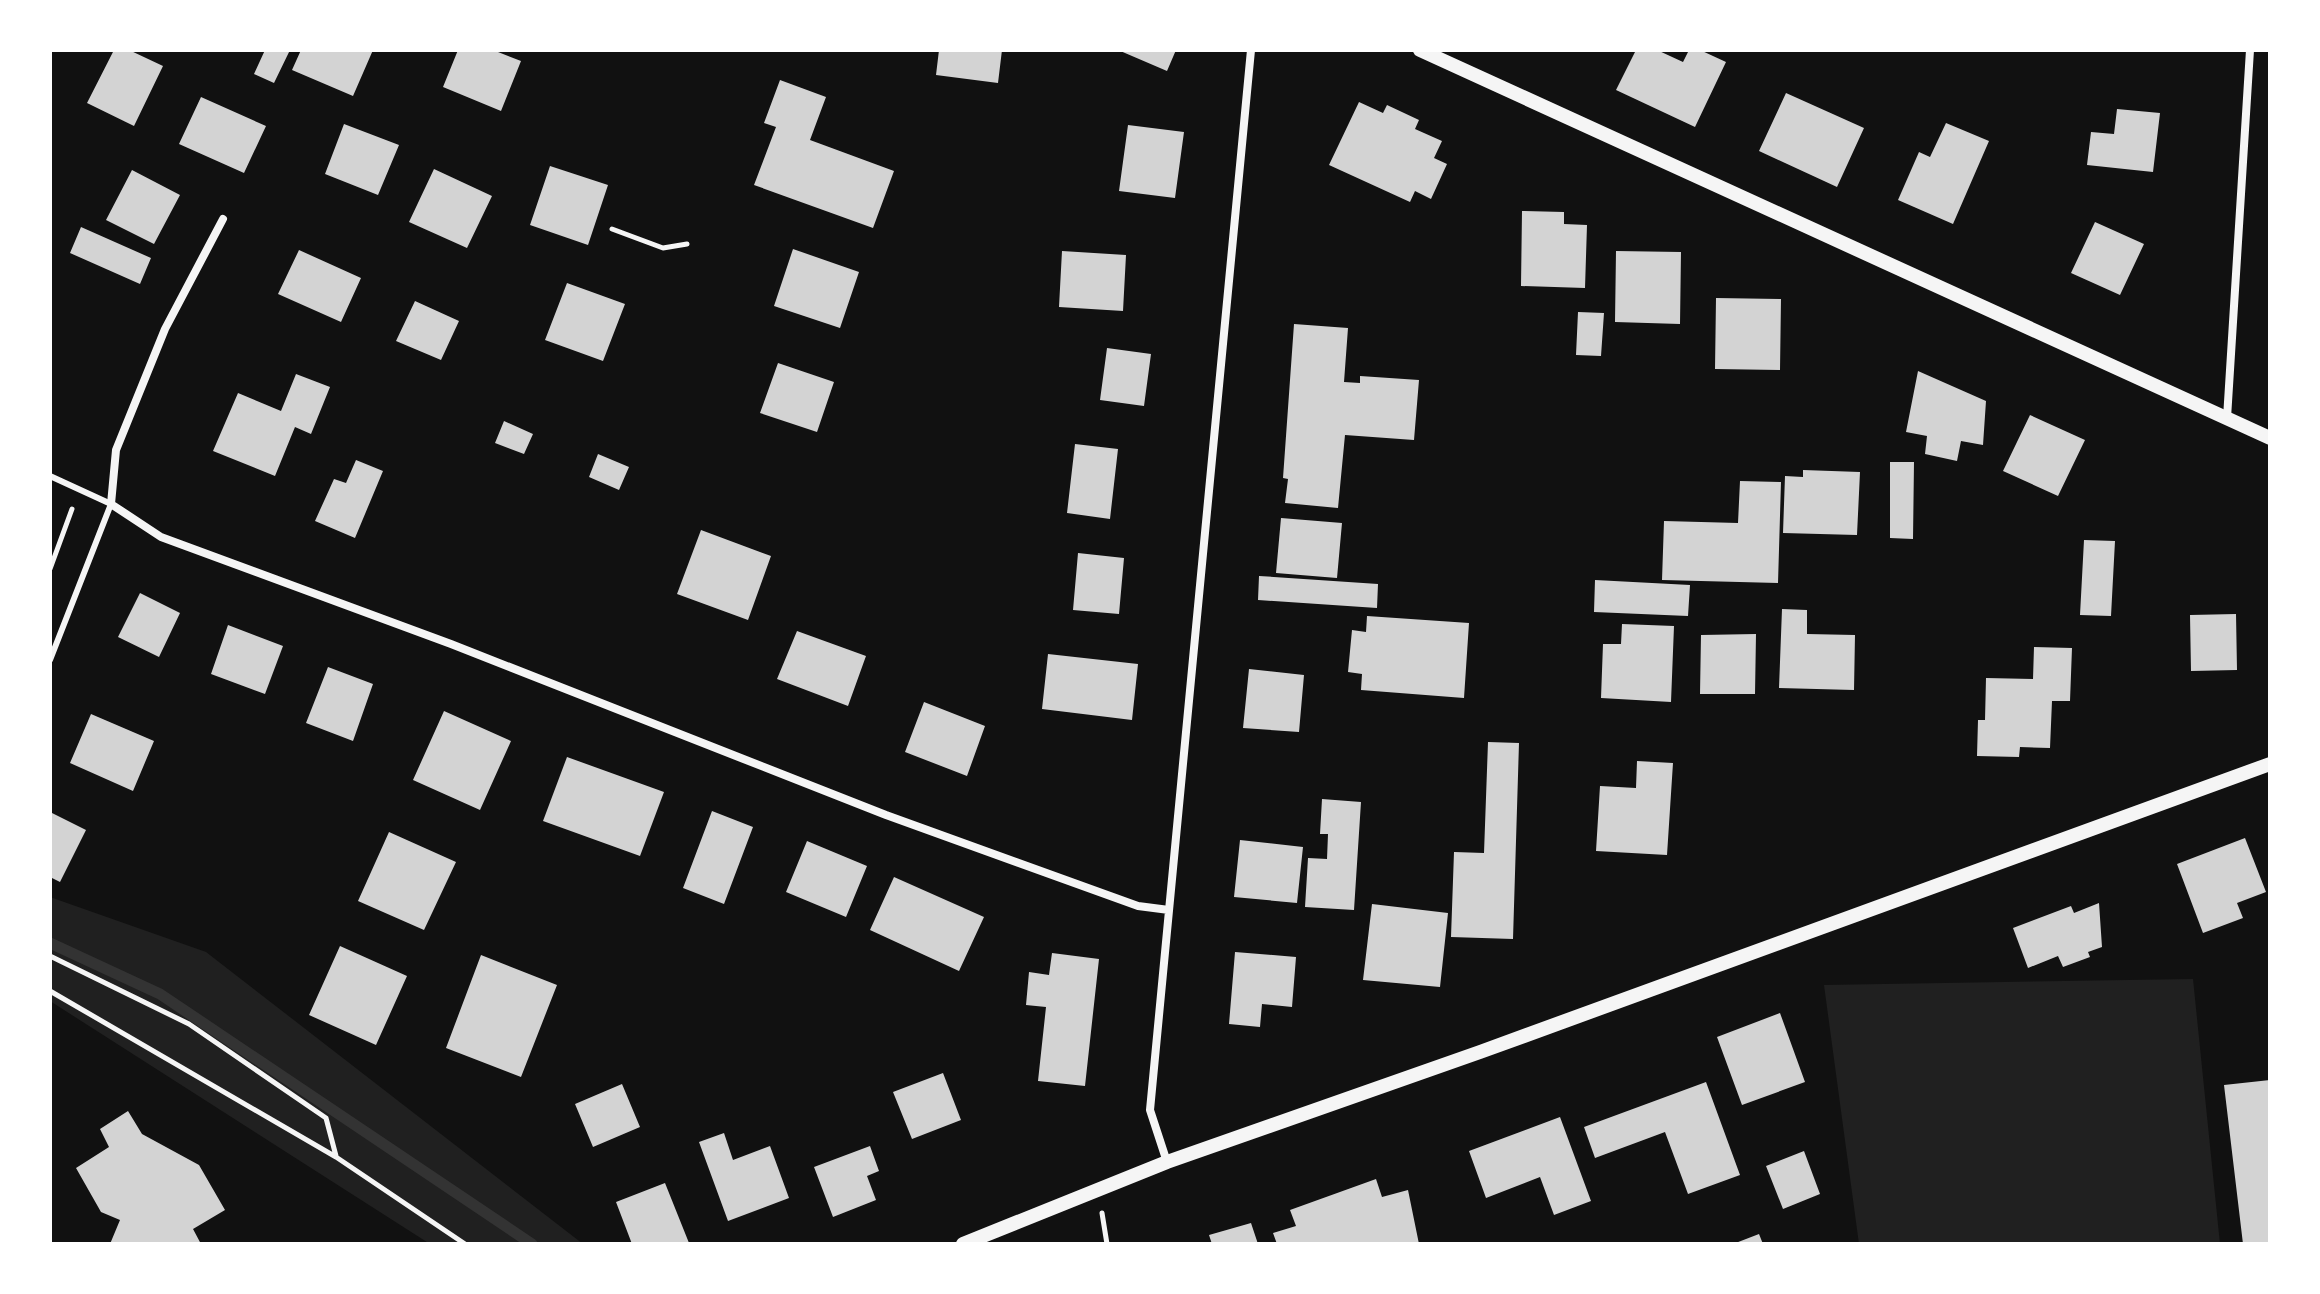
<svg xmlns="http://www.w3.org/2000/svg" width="2320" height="1294" viewBox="0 0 2320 1294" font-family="'Crimson Pro',serif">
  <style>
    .green { fill: #202020 }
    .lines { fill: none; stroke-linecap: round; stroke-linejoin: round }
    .stream { stroke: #333; stroke-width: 11 }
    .building { fill: #d3d3d3 }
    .path { stroke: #f5f5f5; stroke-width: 5 }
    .service { stroke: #f5f5f5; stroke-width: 6 }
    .minor { stroke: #f5f5f5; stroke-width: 8 }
    .tertiary { stroke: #f5f5f5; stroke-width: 14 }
  </style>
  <rect width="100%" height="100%" fill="#111"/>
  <!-- green -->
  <path class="green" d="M50,897L206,952L583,1244H430L50,1001Z
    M2193,979L2220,1244H1859L1824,985Z"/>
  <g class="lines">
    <!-- stream -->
    <path class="stream" d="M50,943L160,994L532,1244"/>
  </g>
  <!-- building -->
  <path class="building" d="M114,50H129L163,66L134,126L87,103Z
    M265,50H290L274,83L254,74Z
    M301,50H373L353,96L292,70Z
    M458,50H493L521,61L501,111L443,87Z
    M939,50H1002L998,83L936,75Z
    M1118,50H1176L1167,71Z
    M1636,50H1657L1683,62L1689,50H1700L1726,62L1695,127L1616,90Z
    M780,80L826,97L810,140L894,171L873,228L754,185L776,127L764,123Z
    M1786,93L1864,128L1837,187L1759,151Z
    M201,97L266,126L244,173L179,144Z
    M1359,102L1383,113L1387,105L1419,120L1415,129L1442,141L1434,158L1447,164L1431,199L1415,191L1410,202L1329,165Z
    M2117,109L2160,113L2153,172L2087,165L2091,132L2114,134Z
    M1946,123L1989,141L1953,224L1898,200L1919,152L1930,157Z
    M344,124L399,145L378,195L325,174Z
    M1128,125L1184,132L1175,198L1119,191Z
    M550,166L608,185L588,245L530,225Z
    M434,169L492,196L467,248L409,222Z
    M132,170L180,195L154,244L106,220Z
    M1522,211L1564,212V224L1587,225L1585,288L1521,286Z
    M2095,222L2144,244L2120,295L2071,273Z
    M81,227L151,258L140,284L70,253Z
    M793,249L859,272L840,328L774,306Z
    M299,250L361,278L341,322L278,294Z
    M1062,251L1126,255L1123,311L1059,307Z
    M1616,251L1681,252L1680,324L1615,322Z
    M567,283L625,304L603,361L545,340Z
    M1716,298L1781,299L1780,370L1715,369Z
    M415,301L459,321L441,360L396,341Z
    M1578,312L1604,313L1601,356L1576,355Z
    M1294,324L1348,328L1344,382L1360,383V376L1419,380L1414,440L1345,435L1338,508L1285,503L1288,479L1283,478Z
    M1107,348L1151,354L1144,406L1100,400Z
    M778,363L834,382L817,432L760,413Z
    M1918,371L1986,401L1983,445L1961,441L1957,461L1925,454L1927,436L1906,432Z
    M296,374L330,387L311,434L295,427L275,476L213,451L238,393L281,411Z
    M2030,415L2085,440L2058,496L2003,471Z
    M504,421L533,434L524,454L495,443Z
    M1075,444L1118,449L1110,519L1067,513Z
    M598,454L629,467L619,490L589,477Z
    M356,460L383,471L355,538L315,521L334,479L346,483Z
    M1890,462H1914L1913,539L1890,538Z
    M1803,470L1860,472L1857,535L1783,533L1785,476L1803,477Z
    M1740,481L1781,482L1778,583L1662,580L1664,521L1738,523Z
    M1281,518L1342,523L1337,578L1276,573Z
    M701,530L771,556L748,620L677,594Z
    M2084,540L2115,541L2111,616L2080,615Z
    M1078,553L1124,558L1119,614L1073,610Z
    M1259,576L1378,584L1377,608L1258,600Z
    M1595,580L1690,585L1688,616L1594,612Z
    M140,593L180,613L159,657L118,637Z
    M1782,609L1807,610V634L1855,635L1854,690L1779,688Z
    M2236,614L2237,670L2191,671L2190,615Z
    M1367,616L1469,623L1464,698L1361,690L1362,674L1348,672L1352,630L1366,632Z
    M1622,624L1674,626L1671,702L1601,698L1603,644H1621Z
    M228,625L283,646L265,694L211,674Z
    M797,631L866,656L848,706L777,679Z
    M1756,634L1755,694H1700L1701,635Z
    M2034,647L2072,648L2070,701H2052L2050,748L2020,747L2019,757L1977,756L1978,720H1985L1986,678L2033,679Z
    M1048,654L1138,664L1132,720L1042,709Z
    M328,667L373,684L353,741L306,723Z
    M1249,669L1304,675L1299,732L1243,728Z
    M924,702L985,726L967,776L905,752Z
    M444,711L511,741L480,810L413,780Z
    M91,714L154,741L133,791L70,763Z
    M1488,742L1519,743L1513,939L1451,937L1454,852L1484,853Z
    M567,757L664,792L640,856L543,821Z
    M1637,761L1673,763L1667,855L1596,851L1600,786L1636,788Z
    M1322,799L1361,802L1354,910L1305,907L1308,858L1327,859L1328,834H1320Z
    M712,811L753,827L724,904L683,888Z
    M50,812L86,830L60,882L50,877Z
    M389,832L456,862L424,930L358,901Z
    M2245,838L2266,892L2237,903L2243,918L2203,933L2177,864Z
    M1240,840L1303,847L1297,903L1234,897Z
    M807,841L867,866L846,917L786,892Z
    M894,877L984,917L959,971L870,930Z
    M2099,903L2102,947L2088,952L2090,957L2063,967L2058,956L2028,968L2013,928L2071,906L2074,913Z
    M1372,904L1448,913L1440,987L1363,980Z
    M340,946L407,976L376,1045L309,1015Z
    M1235,952L1296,957L1292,1007L1262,1004L1260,1027L1229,1024Z
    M1052,953L1099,959L1085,1086L1038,1081L1046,1007L1026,1005L1029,972L1049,975Z
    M481,955L557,985L521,1077L446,1048Z
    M1780,1013L1805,1082L1742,1105L1717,1037Z
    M943,1073L961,1120L912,1139L893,1092Z
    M2270,1080V1244H2243L2224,1085Z
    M1706,1082L1740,1175L1688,1194L1665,1132L1595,1158L1584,1127Z
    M622,1084L640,1127L593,1147L575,1104Z
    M128,1111L142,1134L199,1165L225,1210L193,1229L201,1244H110L120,1220L101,1212L76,1168L109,1147L100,1129Z
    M1560,1117L1591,1201L1554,1215L1540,1177L1486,1198L1469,1151Z
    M724,1133L733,1160L770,1146L789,1198L728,1221L699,1142Z
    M870,1146L879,1171L867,1176L876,1200L833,1217L814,1167Z
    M1804,1151L1820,1194L1783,1209L1766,1166Z
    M1376,1179L1382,1197L1408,1190L1419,1244H1277L1273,1233L1296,1226L1290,1210Z
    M665,1183L689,1243L632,1244L616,1202Z
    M1251,1223L1258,1244H1212L1209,1235Z
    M1759,1234L1763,1244H1733Z"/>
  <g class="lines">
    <!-- path -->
    <path class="path" d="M612,229L663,248L687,244
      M50,569L72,509
      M50,956L189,1024L326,1118L336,1156
      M50,991L336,1157L465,1244
      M1102,1213L1107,1244"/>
    <!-- service -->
    <path class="service" d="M50,476L111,504L50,660"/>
    <!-- minor -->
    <path class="minor" d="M223,219L165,329L116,450L111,504L161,537L451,644L886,815L1138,906L1169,910
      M2227,418L2250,50
      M1167,1162L1150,1110L1251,50"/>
    <!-- tertiary -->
    <path class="tertiary" d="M1420,50L2270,438
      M963,1244L1167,1162L1480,1052L2270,764"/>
  </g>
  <!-- border -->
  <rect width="2320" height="1294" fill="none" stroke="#ffffff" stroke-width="104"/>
</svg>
